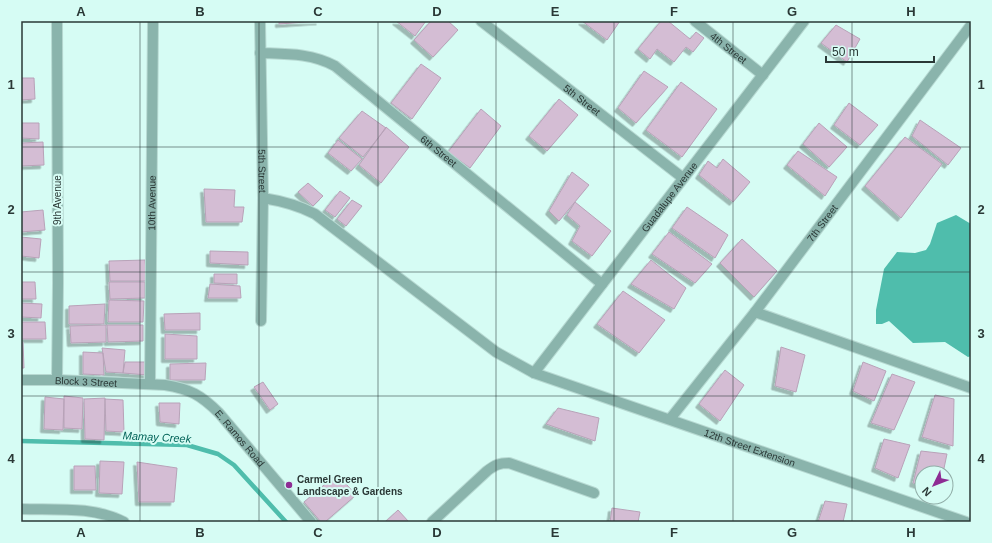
<svg xmlns="http://www.w3.org/2000/svg" width="992" height="543" font-family="Arial,sans-serif">
<defs>
<filter id="shadow"><feDropShadow dx="-3.5" dy="3.5" stdDeviation="0" flood-color="#0004"/></filter>
</defs>
<rect width="100%" height="100%" fill="#d6fcf4"/>
<path fill="#4fbdac" d="M956,215L971,224V356L968,357L945,342L913,343L889,321L882,324H876V310L884,269L897,252L915,253L926,250L930,244L937,223Z"/>
<g fill="none" stroke-linecap="round" stroke-linejoin="round">
<path stroke="#4fbdac" stroke-width="4.5" d="M21,441L187,445L218,454L234,465L286,522"/>
</g>
<path fill="#d4bdd4" stroke="#b8a2b8" filter="url(#shadow)" d="M279,21H320L279,24Z
M396,21H426L415,36Z
M431,21H448L458,30L433,57L414,40Z
M582,21H620L607,40Z
M661,21H668L690,39L696,32L704,38L693,52L686,47L674,62L657,49L650,59L638,49Z
M836,25L860,39L847,62L821,43Z
M421,64L441,78L412,119L391,103Z
M644,71L668,87L636,123L618,108Z
M21,78H34L35,99L21,100Z
M681,82L717,109L682,157L646,130Z
M559,99L578,115L547,151L529,136Z
M849,103L878,125L860,145L834,125Z
M481,109L501,126L470,168L448,152Z
M362,111L386,128L363,157L339,138Z
M920,120L961,148L948,165L912,136Z
M21,123H39V139L21,138Z
M819,123L847,147L829,167L803,144Z
M386,127L409,147L381,183L359,165Z
M905,137L942,164L901,218L865,186Z
M338,140L362,159L351,171L328,153Z
M43,142L44,165L21,166V143Z
M798,151L837,177L825,196L787,165Z
M723,159L750,182L733,202L699,175L708,161L717,168Z
M572,172L589,185L559,221L549,211Z
M308,183L323,196L313,206L298,192Z
M204,189L235,190L234,207H244L242,222H206Z
M340,191L350,198L335,217L325,210Z
M352,200L362,206L346,226L337,219Z
M575,202L611,231L592,256L572,241L580,226L567,215Z
M687,207L728,235L715,258L672,228Z
M43,210L45,230L21,232V212Z
M669,232L712,264L695,283L652,254Z
M21,237L41,239L39,258L21,256Z
M742,239L777,271L754,297L720,263Z
M210,251L248,252V265L210,263Z
M145,260L147,281H110L109,261Z
M651,260L686,288L674,309L631,284Z
M214,274H237V284L214,283Z
M21,282H35L36,299H21Z
M109,282H145V298L110,299Z
M210,284L240,286L241,298H208Z
M623,291L665,320L639,353L597,324Z
M109,300L144,301L143,322H108Z
M21,303L42,304L41,318L21,317Z
M105,304L104,324H69V306Z
M200,313V330H165L164,314Z
M21,322H45L46,339H21Z
M106,325V342L71,343L70,326Z
M107,325H143V341L108,342Z
M165,334L197,336V359H165Z
M21,342H23L24,368H21Z
M781,347L805,355L796,392L775,386Z
M102,348L125,350L123,373L106,372Z
M83,352L103,353L104,375L83,374Z
M125,362H147V375L123,373Z
M863,362L886,371L874,401L853,391Z
M206,363L205,380H170V364Z
M725,370L744,385L720,421L699,404Z
M892,374L915,382L894,430L871,423Z
M263,382L278,404L270,410L254,387Z
M935,395L954,399L953,446L922,437Z
M64,396L83,398L82,429L64,428Z
M45,397L64,399L63,430L44,429Z
M105,398L104,440L85,439L84,399Z
M105,399L123,400L124,432L106,431Z
M159,403H180L179,424L160,422Z
M558,408L599,418L595,441L546,424Z
M884,439L910,445L898,478L875,468Z
M921,451L947,454L943,473H922V486L913,483Z
M100,461L124,462L122,494L99,493Z
M137,462L177,468L174,502H139Z
M74,466H95L96,490H74Z
M337,474L356,495L325,522H321L304,502Z
M825,501L847,504L843,522H818Z
M612,508L640,512L638,522H610Z
M398,510L409,522H385Z"/>
<g fill="none" stroke-linecap="round" stroke-linejoin="round">
<g stroke="#b7d9d2" stroke-width="12">
<g id="minor">
<path id="s1" d="M260,21L263,198L261,321"/>
<path id="s2" d="M481,21L683,178"/>
<path id="s3" d="M695,21L763,75"/>
<path id="s4" d="M260,53C286,54 311,53 335,66L602,284"/>
<path id="s5" d="M263,198C282,201 298,205 315,214L496,352L534,373L966,522"/>
<path d="M755,312L971,388"/>
<path id="s6" d="M534,373L804,21"/>
<path id="s7" d="M21,380H57L165,385C190,389 201,395 219,413L311,522"/>
<path d="M57,380L58,283L57,21"/>
<path id="s8" d="M150,384L153,21"/>
<path id="s9" d="M670,419L755,312L971,25"/>
<path d="M21,509C56,510 93,506 124,522"/>
<path d="M432,522L487,471C495,465 499,463 509,463L594,493"/>
</g>
</g>
<use href="#minor" stroke="#8ab4ac" stroke-width="10"/>
</g>
<path fill="none" stroke="#2a3836" stroke-width="1" stroke-opacity="0.55" d="M140,21V522M259,21V522M378,21V522M496,21V522M614,21V522M733,21V522M852,21V522M21,147H971M21,272H971M21,396H971"/>
<circle fill="#8e2c94" stroke="#d6fcf4" stroke-width="1.5" cx="289" cy="485" r="4"/>
<g text-anchor="middle" stroke-width="4" stroke-linejoin="round" paint-order="stroke">
<g font-size="10" fill="#2a3836" stroke="#d6fcf4">
<text dy="4" stroke="none"><textPath href="#s3" startOffset="43">4th Street</textPath></text>
<text dy="4" stroke="none"><textPath href="#s2" startOffset="128">5th Street</textPath></text>
<text dy="4" stroke="none"><textPath href="#s4" startOffset="211">6th Street</textPath></text>
<text dy="4" stroke="none"><textPath href="#s1" startOffset="150">5th Street</textPath></text>
<text dy="4" stroke="none"><textPath href="#s6" startOffset="222">Guadalupe Avenue</textPath></text>
<text transform="translate(57 200) rotate(-90)" y="4">9th Avenue</text>
<text dy="4" stroke="none"><textPath href="#s8" startOffset="181">10th Avenue</textPath></text>
<text dy="4" stroke="none"><textPath href="#s9" startOffset="248">7th Street</textPath></text>
<text dy="4" stroke="none"><textPath href="#s7" startOffset="65">Block 3 Street</textPath></text>
<text dy="4" stroke="none"><textPath href="#s7" startOffset="239">E. Ramos Road</textPath></text>
<text dy="4" stroke="none"><textPath href="#s5" startOffset="554">12th Street Extension</textPath></text>
</g>
<g font-size="10" font-weight="bold" fill="#2a3836" stroke="#d6fcf4" text-anchor="start">
<text x="297" y="483">Carmel Green<tspan x="297" dy="12">Landscape &amp; Gardens</tspan></text>
</g>
<g font-size="11" font-style="italic" fill="#006257" stroke="#d6fcf4">
<text transform="translate(157 437) rotate(3)" y="4">Mamay Creek</text>
</g>
</g>
<rect width="992" height="543" fill="none" stroke="#d6fcf4" stroke-width="44"/>
<g transform="translate(934 485) rotate(227)"><circle r="19" fill="#d6fcf4" stroke="#91aea8"/>
<path d="M0-3L7 15L0 10L-7 15Z" fill="#8e2c94"/>
<text y="-6" font-size="11" font-weight="bold" text-anchor="middle" fill="#2a3836">N</text>
</g>
<path d="M826 56v6h108v-6" fill="none" stroke="#2a3836" stroke-width="2"/>
<text x="832" y="56" font-size="12" fill="#2a3836" stroke="#d6fcf4" stroke-width="3" paint-order="stroke">50 m</text>
<rect x="22" y="22" width="948" height="499" fill="none" stroke="#2a3836" stroke-width="1.5"/>
<g font-size="13" text-anchor="middle" font-weight="bold" fill="#2a3836">
<text x="81" y="16">A</text>
<text x="200" y="16">B</text>
<text x="318" y="16">C</text>
<text x="437" y="16">D</text>
<text x="555" y="16">E</text>
<text x="674" y="16">F</text>
<text x="792" y="16">G</text>
<text x="911" y="16">H</text>
<text x="11" y="89">1</text>
<text x="981" y="89">1</text>
<text x="11" y="214">2</text>
<text x="981" y="214">2</text>
<text x="11" y="338">3</text>
<text x="981" y="338">3</text>
<text x="11" y="463">4</text>
<text x="981" y="463">4</text>
<text x="81" y="537">A</text>
<text x="200" y="537">B</text>
<text x="318" y="537">C</text>
<text x="437" y="537">D</text>
<text x="555" y="537">E</text>
<text x="674" y="537">F</text>
<text x="792" y="537">G</text>
<text x="911" y="537">H</text>
</g>
</svg>
